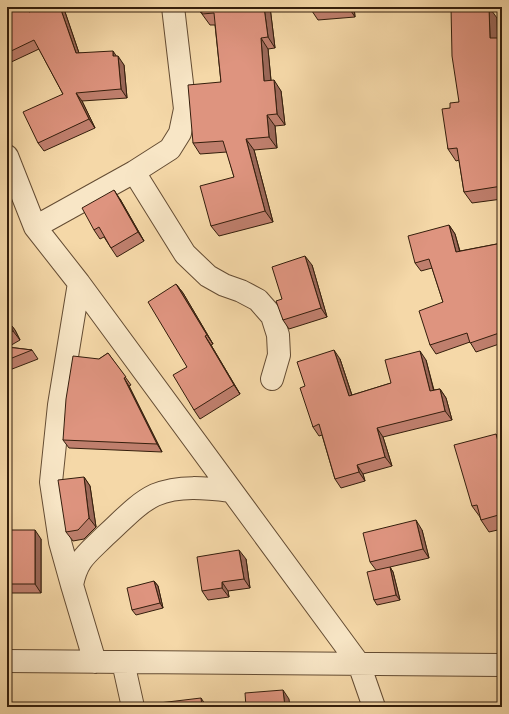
<svg xmlns="http://www.w3.org/2000/svg" width="509" height="714" font-family="Vollkorn,serif">
<rect width="100%" height="100%" fill="#f5d8a8"/>
<filter id="stains"><feTurbulence type="fractalNoise" baseFrequency=".005" numOctaves="4"/><feColorMatrix values="0 0 0 0 .2 0 0 0 0 .09 0 0 0 0 .02 0 0 0 .5 -.17"/></filter>
<radialGradient id="worn" r=".72"><stop offset=".6" stop-color="#630" stop-opacity="0"/><stop offset="1" stop-color="#630" stop-opacity=".3"/></radialGradient>
<g fill="none" stroke-linecap="round" stroke-linejoin="round">
<g stroke="#644c33" stroke-width="24">
<path id="minor" d="M7,156L35,227L79,283L359,664L374,707
M134,172L185,254L208,276L224,285L241,291L258,300L272,316L278,335L279,355L272,379
M35,227L134,172L170,149L180,133L185,109L173,7
M79,283L59,405L51,482L60,542L72,585L95,662
M72,585C77,559 87,554 105,536C121,522 136,504 155,495C179,485 206,488 231,491
M7,661L502,665
M123,662L133,707"/>
</g>
<use href="#minor" stroke="#f8e6c6" stroke-width="22"/>
</g>
<path fill="#bf7f6d" stroke="#341e0c" d="M7,7H29L30,11L64,9L79,53L116,56L124,65L127,98L82,101L95,128L44,151L38,143L63,94L39,49L7,64Z
M197,7H270L275,48L268,49L271,80L281,91L285,125L275,126L277,148L254,150L273,222L219,236L211,226L234,177L227,152L200,154L193,143L221,82L215,25H210L202,14V13H201Z
M354,7L355,17L318,20L312,11Z
M497,18L498,38L502,39V199L472,203L464,192L459,160L456,161L448,149L450,108L459,102Z
M120,199L144,241L117,257L111,248L104,237L100,239L94,230Z
M449,225L455,234L460,251L502,243V343L476,352L470,342L436,354L430,345L443,302L432,268L421,271L415,263Z
M312,265L327,317L289,329L283,320L282,299Z
M176,284L183,293L213,344L211,345L240,394L200,419L194,410L187,367Z
M8,321L15,330L20,340L8,347L32,350L38,359L7,371V322Z
M108,353L131,385L129,386L162,452L69,448L63,440L99,359Z
M340,359L352,395L391,383L426,360L434,390L440,389L446,398L452,420L383,437L392,466L363,474L365,481L341,488L335,479L322,435L319,436L313,427L305,386Z
M502,442V529L489,532L481,520L480,517L472,506Z
M84,477L90,486L96,527L84,539L73,541L66,532Z
M7,530L41,539V593H7Z
M422,530L429,558L390,567L393,572L400,600L377,605L374,600L376,570L370,562Z
M246,559L250,588L228,591L229,597L208,600L202,591Z
M154,581L158,586L163,608L136,615L132,610Z"/>
<path fill="#9b6859" stroke="#341e0c" d="M27,7H29L35,20L29,12Z
M60,7H62L64,9L82,62L76,53Z
M264,7H270L275,48L268,37Z
M349,7H354L355,17L349,8Z
M489,7L497,18L498,50L490,38Z
M261,38L268,49L272,92L264,81Z
M113,51L119,60L113,56Z
M118,56L124,65L127,98L121,89Z
M274,80L281,91L285,125L277,114Z
M76,93L82,101L95,128L89,119Z
M267,115L275,126L277,148L269,137Z
M246,139L254,150L273,222L265,211Z
M114,190L120,199L144,241L138,232Z
M449,225L455,234L462,260L456,252Z
M305,256L312,265L327,317L321,308Z
M176,284L183,293L213,344L207,335Z
M8,321L15,330L20,340L13,331Z
M205,336L211,345L240,394L234,385Z
M334,350L340,359L355,405L349,396Z
M420,351L426,360L436,400L430,391Z
M124,378L129,386L162,452L157,444Z
M440,389L446,398L452,420L445,411Z
M377,428L383,437L392,466L385,457Z
M496,434L502,442V456Z
M357,465L363,474L365,481L359,472Z
M84,477L90,486L96,527L89,518Z
M416,520L422,530L429,558L423,549Z
M35,530L41,539V593L35,584Z
M239,550L246,559L250,588L244,579Z
M390,567L393,572L400,600L396,595Z
M154,581L158,586L163,608L160,603Z
M222,582L228,591L229,597L222,588Z
M283,690L289,699L290,707H285Z
M201,698L207,707H202Z"/>
<path fill="#de947f" stroke="#341e0c" d="M7,7H27L29,12L41,7H60L76,53L113,51V56H118L121,89L76,93L89,119L38,143L23,112L63,94L34,40L7,53Z
M201,7H264L268,37L261,38L264,81L274,80L277,114L267,115L269,137L246,139L265,211L211,226L200,186L234,177L223,141L193,143L188,85L221,82L214,13L202,14Z
M312,7H349V8L312,11Z
M451,7H489L490,38H502V186L464,192L457,148L448,149L442,109L450,108V103L459,102L452,56Z
M114,190L138,232L111,248L99,227L94,230L82,208Z
M449,225L456,252L502,243V332L470,343L467,333L430,345L419,311L443,302L429,259L415,263L408,236Z
M305,256L321,308L283,320L276,301L282,299L272,267Z
M176,284L207,335L205,336L234,385L194,410L173,375L187,367L148,302Z
M8,321L13,331L7,335V322Z
M7,347L32,350L7,360Z
M334,350L349,396L391,383L385,360L420,351L430,391L440,389L445,411L377,428L385,457L357,465L359,472L335,479L319,424L313,427L300,388L305,386L297,362Z
M108,353L126,377L124,378L157,444L63,440L66,399L73,356L99,359Z
M496,434L502,456V514L481,520L477,505L472,506L454,445Z
M84,477L89,518L78,530L66,532L58,480Z
M416,520L423,549L370,562L363,533Z
M7,530H35V584H7Z
M239,550L244,579L222,582V588L202,591L197,557Z
M390,567L396,595L374,600L367,572Z
M154,581L160,603L132,610L127,588Z
M283,690L285,707H246L245,693Z
M201,698L202,707H159V703Z"/>
<rect width="509" height="714" fill="none" stroke="#f5d8a8" stroke-width="24"/>
<rect x="8" y="8" width="493" height="698" fill="none" stroke="#341e0c" stroke-width="2"/>
<rect x="12" y="12" width="485" height="690" fill="none" stroke="#341e0c"/>
<rect width="100%" height="100%" filter="url(#stains)"/>
<rect width="100%" height="100%" fill="url(#worn)"/>
</svg>
